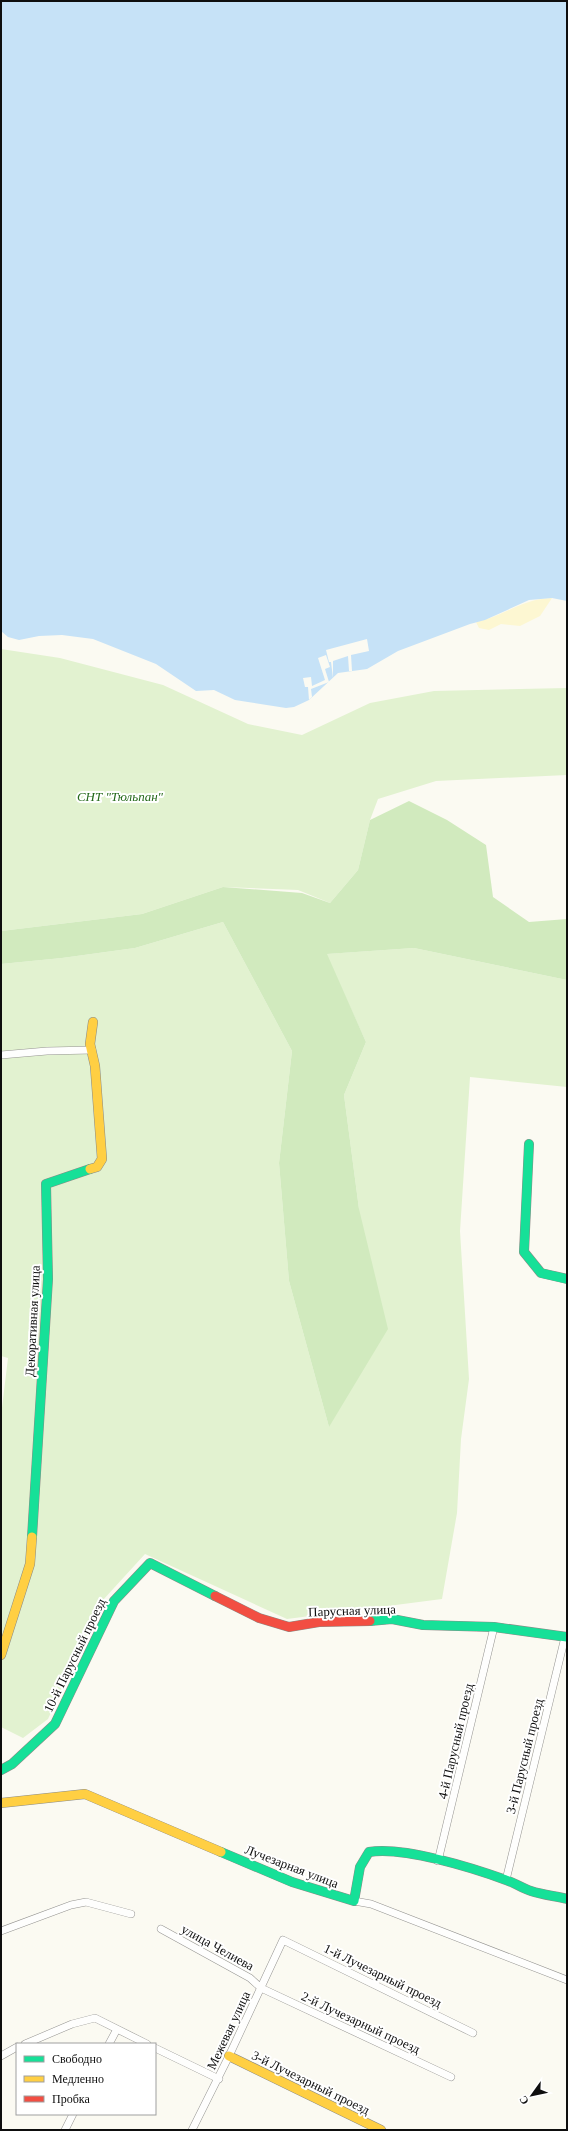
<svg xmlns="http://www.w3.org/2000/svg" width="568" height="2131" font-family="Georgia,serif">
<rect width="100%" height="100%" fill="#fbfaf2"/>
<path fill="#e2f2d0" d="M1,649L60,658L163,685L248,724L302,735L370,703L434,691L567,688V775L436,781L378,799L370,820L358,870L330,903L298,890L223,887L142,914L1,931Z
M223,922L292,1051L279,1163L289,1281L329,1427L359,1209L344,1095L366,1042L326,954L414,948L567,980V1087L470,1077L460,1231L469,1379L461,1439L457,1513L442,1599L287,1619L145,1554L103,1600L48,1719L23,1738L1,1727V1416L8,1358L1,1356V964L62,958L135,948Z"/>
<path fill="#d1eabe" d="M409,801L447,820L486,845L493,897L529,922L567,919V980L414,948L327,954L366,1042L344,1095L359,1209L388,1329L329,1427L289,1281L279,1163L292,1051L223,922L135,948L62,958L1,964V931L142,914L223,887L302,893L330,903L358,870L370,820Z"/>
<path fill="#fdf7d2" d="M552,598L540,616L520,626L501,624L489,630L479,628L476,622C505,616 521,599 552,598Z"/>
<path fill="#c6e2f7" d="M1,1H567V601L552,598L529,600L485,620L470,624L398,651L367,669L338,673L309,700L294,707L286,708L235,700L214,690L196,691L156,664L93,639L62,635L39,636L19,640L8,637L1,631Z"/>
<path fill="#fbfaf2" d="M367,639L369,651L351,655L352,671H349L348,656L333,661V678L331,662H329L326,650Z
M326,655L330,667L325,669L329,682L311,689L312,697L309,700L308,687H305L303,678L311,677L312,686L325,680L318,658Z"/>
<g fill="none" stroke-linecap="round" stroke-linejoin="round">
<g stroke="#959491" stroke-width="8">
<path id="street" d="M1,1055L47,1051L92,1050
M438,1861L494,1627
M506,1880L565,1637
M354,1901L371,1904L567,1980
M161,1929L250,1978L261,1988L451,2077
M1,1931L71,1905L86,1902L131,1914
M25,2044L72,2024L95,2018L147,2044
M109,2044L117,2029
M155,2048L219,2079
M1,2056L17,2047
M65,2130L73,2114
M192,2130L229,2056L283,1940L473,2033"/>
</g>
<g stroke="#8b8b87" stroke-width="10">
<path id="fast" d="M529,1144L524,1252L541,1273L567,1279
M32,1537L48,1279L46,1184L90,1169
M370,1621L392,1619L423,1625L494,1627L567,1637
M1,1770L12,1764L55,1724L114,1601L150,1563L215,1596
M221,1852L292,1882L354,1901L360,1867L369,1852C403,1846 473,1868 506,1880C515,1883 522,1888 531,1891C543,1895 555,1896 567,1899"/>
</g>
<g stroke="#8b8b87" stroke-width="10">
<path id="slow" d="M90,1169L97,1167L102,1159L95,1066L90,1044L93,1022
M1,1655L30,1564L32,1537
M1,1803L85,1794L221,1852
M229,2056L381,2130"/>
</g>
<g stroke="#8b8b87" stroke-width="10">
<path id="jam" d="M215,1596L259,1618L289,1627L319,1622L370,1621"/>
</g>
<use href="#street" stroke="#fefefd" stroke-width="7"/>
<use href="#fast" stroke="#16e098" stroke-width="9"/>
<use href="#slow" stroke="#ffcf43" stroke-width="9"/>
<use href="#jam" stroke="#f24e42" stroke-width="9"/>
</g>
<g text-anchor="middle" stroke-width="4" stroke-linejoin="round" paint-order="stroke">
<g font-size="13" font-style="italic" fill="#24691a" stroke="#fff">
<text x="120" y="801">СНТ "Тюльпан"</text>
</g>
<g font-size="13" fill="#0e0e0e" stroke="#fff">
<text transform="translate(32 1321) rotate(-87)" y="5">Декоративная улица</text>
<text transform="translate(352 1610) rotate(-2)" y="5">Парусная улица</text>
<text transform="translate(74 1655) rotate(-64)" y="5">10-й Парусный проезд</text>
<text transform="translate(455 1741) rotate(-77)" y="5">4-й Парусный проезд</text>
<text transform="translate(524 1756) rotate(-76)" y="5">3-й Парусный проезд</text>
<text transform="translate(292 1866) rotate(21)" y="5">Лучезарная улица</text>
<text transform="translate(218 1947) rotate(29)" y="5">улица Челиева</text>
<text transform="translate(383 1975) rotate(26)" y="5">1-й Лучезарный проезд</text>
<text transform="translate(361 2022) rotate(25)" y="5">2-й Лучезарный проезд</text>
<text transform="translate(228 2030) rotate(-65)" y="5">Межевая улица</text>
<text transform="translate(311 2082) rotate(26)" y="5">3-й Лучезарный проезд</text>
</g>
</g>
<rect width="568" height="2131" fill="none" stroke="#0e0e0e" stroke-width="4"/>
<rect x="16" y="2043" width="140" height="72" fill="#ffffff" stroke="#9f9f9f"/>
<rect x="24" y="2056" width="20" height="6" fill="#16e098" stroke="#9f9f9f"/>
<text x="52" y="2063" font-size="12" fill="#0e0e0e">Свободно</text>
<rect x="24" y="2076" width="20" height="6" fill="#ffcf43" stroke="#9f9f9f"/>
<text x="52" y="2083" font-size="12" fill="#0e0e0e">Медленно</text>
<rect x="24" y="2096" width="20" height="6" fill="#f24e42" stroke="#9f9f9f"/>
<text x="52" y="2103" font-size="12" fill="#0e0e0e">Пробка</text>
<g transform="translate(532 2095) rotate(237)" stroke="#ffffff" stroke-width="3" paint-order="stroke">
<path d="M0-3L7 15L0 10L-7 15Z" fill="#0e0e0e"/>
<text y="-6" font-size="11" font-weight="bold" text-anchor="middle" fill="#0e0e0e">С</text>
</g>
</svg>
